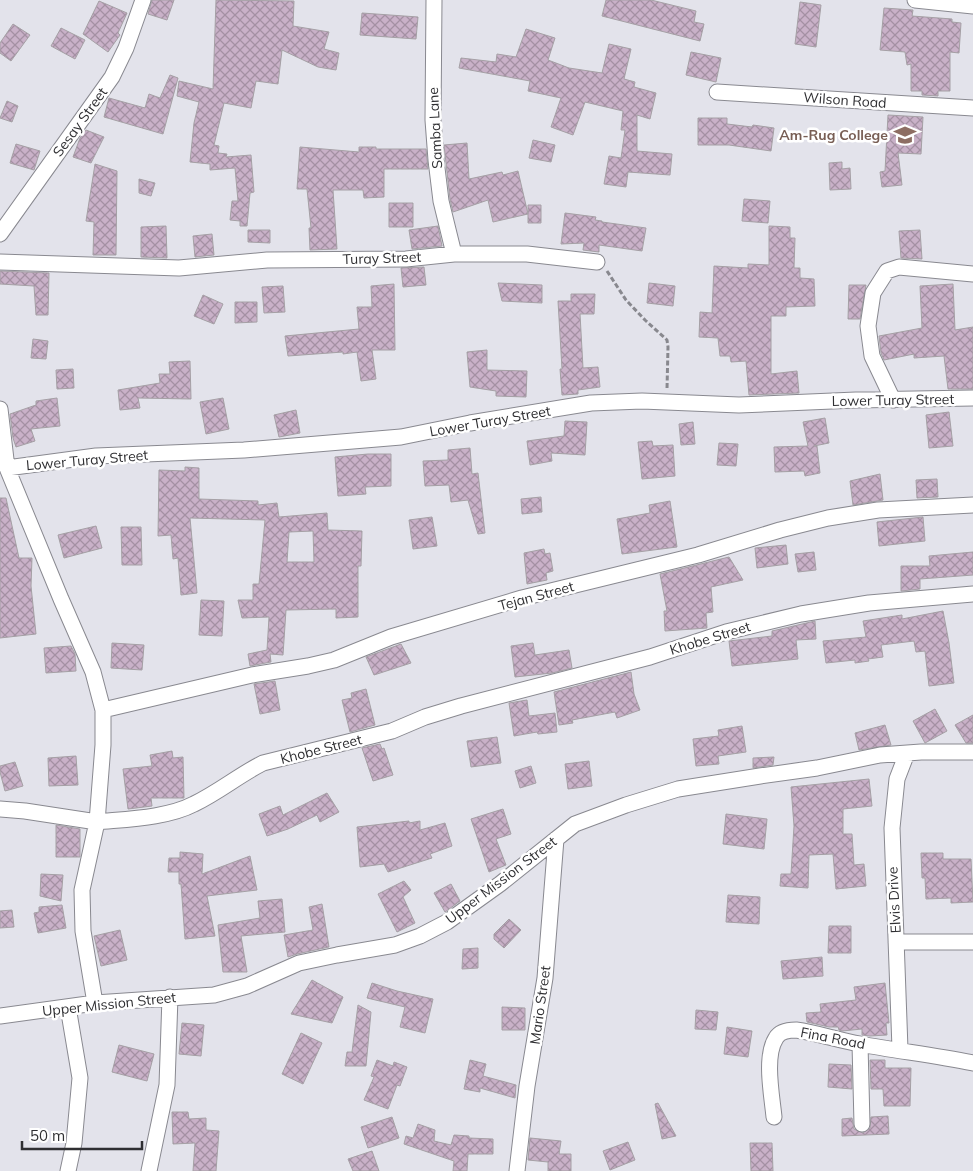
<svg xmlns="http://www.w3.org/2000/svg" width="973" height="1171" font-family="Mulish,sans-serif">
<defs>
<pattern id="building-cross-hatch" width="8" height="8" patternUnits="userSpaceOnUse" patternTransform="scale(1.25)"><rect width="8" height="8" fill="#c9b1c8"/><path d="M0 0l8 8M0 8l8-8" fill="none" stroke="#a490a3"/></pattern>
</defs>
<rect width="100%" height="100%" fill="#e3e3eb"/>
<path fill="url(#building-cross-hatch)" stroke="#a5a0a5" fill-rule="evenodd" d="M152,0H174L167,20L148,14Z
M216,0L294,1L293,26L329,32L324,49L339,53L336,70L318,67L282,50L278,84L256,81L251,108L224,103L214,145L219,146L218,153L227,154L226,157L251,155L254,192L250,193L247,226H240V221L230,220L232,201H238L235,168L210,170V164L190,162L194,123L199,102L177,96L179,81L213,89Z
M606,0H651L696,11L694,22L704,24L700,41L602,16Z
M99,1L127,13L118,33L120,35L108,52L83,34Z
M800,2L821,5L816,47L795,44Z
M884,8L913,10L912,16L952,19V22L961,23L959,53L950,52V91H938V96L922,95V91H911V64L907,65L905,52L880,50Z
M362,13L418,17L416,39L360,35Z
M13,24L30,35L11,61L0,53V43Z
M61,28L85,40L75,59L51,46Z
M526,29L555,38L548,60L569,68L602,73L609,44L631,49L624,79L635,82L634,87L656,93L650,119L637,115V151L672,154L670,175L628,172L626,187L604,184L609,156L621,158L625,130H621L623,111L585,102L573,135L551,127L561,98L528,91L530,81L459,68L461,58L496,62L497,54L516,57Z
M691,52L721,58L716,82L686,75Z
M170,75L178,78L163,134L104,117L109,98L145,108L149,94L160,98Z
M7,101L18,106L12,122L0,118Z
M888,115L923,117L921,154L898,153L902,185L882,187L880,172L885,171Z
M698,118H727V124L752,127L753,125L774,128L771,151L729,145H698Z
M86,130L104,137L91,163L73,157L80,138Z
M533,140L555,145L551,162L529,158Z
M467,143L469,179L502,172L503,175L518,171L528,214V205H541V223H528V214L493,222L488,200L453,212L450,199L444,145Z
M16,144L40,151L34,170L10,163Z
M300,147L359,152V147H376V149H426L428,169H384V197L364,198L363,190H333L337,249L310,250L309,228H311L307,189H297Z
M842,162V169L850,168L851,189L830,190L829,163Z
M95,164L117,171L116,255H93L94,222L86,221Z
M139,179L155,183L151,196L139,193Z
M744,199L770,201L768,223L742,221Z
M389,203H413V227H389Z
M565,213L596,217L595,220L602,221V222L646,228L642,251L599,245V252L583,250L584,243L561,244Z
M166,226L167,258L141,257V227Z
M438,226L442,246L412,249L409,230Z
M769,226L790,227V238H795L794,268H800V278L814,279L815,306L786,307V316H771V374L797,371L799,393L749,395L746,361L731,362L730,356H720L718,338L699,337L700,312L712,313L714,266L748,268V264L769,265Z
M248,230H270V243L248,242Z
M920,230L922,259L901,258L899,231Z
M212,234L214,255L195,257L193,236Z
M424,267L426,285L403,287L401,268Z
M0,271L49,273L48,315H36L34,286L0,284Z
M498,283L542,285V303L502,301Z
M649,283L675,286L673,306L647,303Z
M394,284L395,350H372L376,379L361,381L357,352L343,354V352L288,356L285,336L359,329L357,307H372L371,286Z
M953,284L955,330L973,327V389H948L944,356L914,358V354L884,360L881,353L879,336L922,328L920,286Z
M849,285H866L860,319H848Z
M283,286L285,312L264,313L262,287Z
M571,294H595L594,314H580L583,368L598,367L600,387L578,390V394L562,395L560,369H562L558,301H571Z
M203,295L223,304L214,324L194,316Z
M235,302H257V322L235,323Z
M33,339L48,341L46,359L31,358Z
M487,350V370L527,371L526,397L496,396V391L470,387L467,352Z
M190,361L191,399L138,398L140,408L120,410L118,390L160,383L159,374H170L169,362Z
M73,369L74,388L57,389L56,370Z
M57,398L60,426L31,429L35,441L16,447L13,438L10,414L36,405V401Z
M223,398L229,429L206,434L200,402Z
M296,410L300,433L279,437L274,415Z
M949,412L953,446L929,448L926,415Z
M825,418L829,443L814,446H817L820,473L805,476L804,471L775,472L774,447L808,446L803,422Z
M565,421L587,422L585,455L551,453L552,461L530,465L527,441L564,436Z
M693,422L695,444L681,445L679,424Z
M652,441L653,446L673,445L675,476L642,479L638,442Z
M719,443L738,444L736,466L717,465Z
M470,448L472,474L478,473L485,533L478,534L468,500L451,502L449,485L425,486L423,461L448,460V450Z
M368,454H391V486L365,487L366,494L338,496L335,457Z
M185,467L199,468V499L258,501V505L277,503L279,517L327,513L328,530L362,531L361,566H358V617L336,618V609L286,610L283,655L270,654L271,662L250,666L248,654L267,650L269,617L242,618L238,600H253V584H259L265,520L190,518L197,593L181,595L178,558L173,559L171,535L158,536L159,470L185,471ZM313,531L314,562H287L289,532Z
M880,474L883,500L853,505L850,481Z
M937,479L938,497L917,498L916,480Z
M541,497L542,512L522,514L521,499Z
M0,498H6L19,558H32L31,586L36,634L0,638Z
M670,501L677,547L622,554L617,519L650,513L649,505Z
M432,517L437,546L413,549L409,520Z
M923,517L925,541L879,546L877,522Z
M96,526L102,548L64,558L58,535Z
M121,527H141L142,565H122Z
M786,545L788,564L757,568L755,548Z
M544,549L545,554L550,553L553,571L546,573L547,580L527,584L524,553Z
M814,552L816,570L798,572L795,554Z
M973,552V575L920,579V589L901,591V566H930L929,556Z
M729,557L743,580L711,587L713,612L706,613L707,628L665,631L664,611H667L660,574Z
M201,600L224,601L222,636L199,635Z
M943,611L949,643L954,683L929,686L925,651L916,652L914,641L881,645L883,657L868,659L869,661L855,663V660L826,663L823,641L866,637L863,621L902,615V619Z
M815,621L816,639L796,640L798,659L732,666L729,641L772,636V631Z
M112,643L144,645L142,670L111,668Z
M533,643L535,655L569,650L572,668L552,673L515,677L511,646Z
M401,644L411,663L374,675L366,657Z
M71,646L75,654L76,671L46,673L44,648Z
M631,672L634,694L640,710L617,718L615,712L572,720L573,723L559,725L554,692Z
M275,681L280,710L260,714L254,684Z
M366,689L375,725L350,732L342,700L352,698L351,693Z
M527,700L529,716L555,713L557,732L538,734L537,732L514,736L509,703Z
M935,709L947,731L925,743L913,721Z
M973,715V743H966L955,725Z
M885,725L891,745L859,750L855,733Z
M742,726L746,752L718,756L719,764L696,766L693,739L719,736L718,730Z
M497,737L501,763L471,767L467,741Z
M380,744L382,749L384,748L393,775L373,781L362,748Z
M172,751L173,758L183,757L184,798H151L152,806L128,809L123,769L152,766L150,755Z
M76,756L78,785L49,786L48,758Z
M774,757L773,765L753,768V758Z
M589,761L592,786L568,789L565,764Z
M15,762L23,786L5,791L0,772V766Z
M531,766L536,783L520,788L515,771Z
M869,779L872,806L843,809V834H852L854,865L864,864L866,886L836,889L833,854L809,855L808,888L780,886L781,874H791L794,826L791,787Z
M327,793L339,812L320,822L317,815L288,829L267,836L259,814L280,806L283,815Z
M503,809L511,834L496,839L506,865L489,872L471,819Z
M726,814L767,819L764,849L723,844Z
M409,821V823L420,821V830L445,823L452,846L430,854L432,858L388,872L384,864L360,867L357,827Z
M56,825L80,829V857H56Z
M180,852L203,854L202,874L250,856L257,890L207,896L215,936L185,939L181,884H179V872H168L169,858H180Z
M921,853H943V859H971L973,902L951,903V898L926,899L925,878H922Z
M41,874L63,875L61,901L40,896Z
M404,881L411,890L403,897L415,923L397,932L378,894Z
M451,884L460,901L445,912L434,893Z
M728,895L760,897L759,924L726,922Z
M282,899L285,932L241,936L247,972H223L218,925L260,918L258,901Z
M322,904L329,947L297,954L288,957L284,935L313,930L309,907Z
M62,905L66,928L38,933L34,913L39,912V907Z
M12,910L14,927L0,928V911Z
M509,919L521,930L504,948L494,939V934Z
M829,926H851V953H828Z
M120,930L127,960L101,966L94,936Z
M478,948V968L462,969L463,949Z
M822,957L823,976L783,979L781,961Z
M312,980L343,997L332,1023L291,1014Z
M372,983L397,991L433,999L425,1033L400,1027L405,1007L367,998Z
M885,983L889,1023H886L887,1035L870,1036L862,1035V1029L842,1031L839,1030L838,1027H829L807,1022L806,1013L821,1012L820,1004L856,1000L854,987Z
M358,1005L371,1012L366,1066H345L347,1052H352Z
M502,1007L525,1008V1030H502Z
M696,1010L718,1012L716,1030L695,1029Z
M182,1023L204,1025L201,1056L179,1054Z
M727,1027L752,1031L748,1057L724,1054Z
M301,1033L322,1043L303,1084L282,1074Z
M119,1045L154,1054L147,1081L112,1072Z
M377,1060L393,1066L394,1062L407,1067L400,1086L397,1085L388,1109L364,1100L374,1077L371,1076Z
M470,1060L486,1064L483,1076L516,1085L515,1098L480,1088V1092L464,1089Z
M870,1060H885V1068H911L910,1106H884L883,1089H871Z
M829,1064L851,1065L852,1089L828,1087Z
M658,1103L676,1136L662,1139L655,1104Z
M172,1112H188L189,1119L206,1118V1130L219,1131L216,1171H193L195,1143L173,1144Z
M888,1116L889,1134L842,1136V1119L852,1118L854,1129L863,1133L870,1128L871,1117Z
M392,1117L399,1138L368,1148L361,1127Z
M418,1124L435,1130L434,1141L451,1145L454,1135L469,1136V1138L493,1139V1154H468L467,1171H453L454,1161L404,1144L406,1136L413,1138Z
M530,1138L561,1141L559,1154H571V1171H548V1162L528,1160Z
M628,1142L635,1160L610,1170L603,1151Z
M750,1143H772L773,1171H751Z
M372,1151L379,1171H353L348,1159Z"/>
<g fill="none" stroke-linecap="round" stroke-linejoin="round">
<g stroke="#898990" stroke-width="17">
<path id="street" d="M434,0L433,120L436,160L441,201L454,254
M915,0L973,6
M717,92L973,108
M0,234L112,77L126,48L143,0
M0,262L179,268L267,260L406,259L454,254H527L597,262
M893,400L872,356L868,326L873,293L887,271L899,267L973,274
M0,409L7,468L61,599L93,672L103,710V745L97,822C127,819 167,818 194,804C219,792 239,775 263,763L392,731L425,717L461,706L650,657L726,632L801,614L869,603L973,594
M7,468L96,456L244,450L401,437L470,423L591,403L642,401L739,405L856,400L973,398
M103,710L252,675L308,666L334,660L391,637L522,598L698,555L780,530L828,518L878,510L973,505
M0,809L25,811L97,822L82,890L83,931L95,1003
M896,942H973
M68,1007L80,1078L74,1143L68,1171
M0,1016L95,1003L214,995L247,986L299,963L337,955L395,945L420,936L447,922L500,884L575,824L626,805L678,789L760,776L817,768L880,755L921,752H973
M860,1044L862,1124
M900,1049L892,828L897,779L907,753
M774,1117C772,1096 764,1056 776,1038C780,1031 788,1030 796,1030C817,1033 838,1040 860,1044C897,1051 935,1055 973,1063
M149,1171L167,1085L170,997
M517,1171L527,1086L545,978L556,839"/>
</g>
<path stroke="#88888e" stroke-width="3" stroke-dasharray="5 2.5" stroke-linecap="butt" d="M607,271L626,300L645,320L667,340L668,347L667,389"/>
<use href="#street" stroke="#fff" stroke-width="15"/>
</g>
<defs>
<g id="school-bare" transform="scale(1.725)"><path d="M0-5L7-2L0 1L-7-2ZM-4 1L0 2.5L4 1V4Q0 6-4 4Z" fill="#8d6e63" stroke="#fff" stroke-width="2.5" paint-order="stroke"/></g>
</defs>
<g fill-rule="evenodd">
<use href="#school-bare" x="905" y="135"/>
</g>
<g text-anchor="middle" stroke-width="5" stroke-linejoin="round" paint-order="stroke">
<g font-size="14" fill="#2f2f32" stroke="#fff">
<text transform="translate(845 100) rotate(4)" y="5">Wilson Road</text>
<text transform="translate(80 122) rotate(-54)" y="5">Sesay Street</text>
<text transform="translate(435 128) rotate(-93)" y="5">Samba Lane</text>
<text transform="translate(382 258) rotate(-2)" y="5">Turay Street</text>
<text transform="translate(893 400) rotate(-1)" y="5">Lower Turay Street</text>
<text transform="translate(490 421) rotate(-10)" y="5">Lower Turay Street</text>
<text transform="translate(87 460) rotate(-5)" y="5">Lower Turay Street</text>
<text transform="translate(536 596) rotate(-15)" y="5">Tejan Street</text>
<text transform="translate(710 638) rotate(-17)" y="5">Khobe Street</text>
<text transform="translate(321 749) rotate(-14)" y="5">Khobe Street</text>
<text transform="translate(501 880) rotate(-37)" y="5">Upper Mission Street</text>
<text transform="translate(894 900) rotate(-93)" y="5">Elvis Drive</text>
<text transform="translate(109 1004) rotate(-6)" y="5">Upper Mission Street</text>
<text transform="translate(540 1005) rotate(-82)" y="5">Mario Street</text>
<text transform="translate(833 1038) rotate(11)" y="5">Fina Road</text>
</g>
<g font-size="14" font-weight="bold" fill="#785e54" stroke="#fff" text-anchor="end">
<text x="888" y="140">Am-Rug College</text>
</g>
</g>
<path d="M22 1141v8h120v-8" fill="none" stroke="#2f2f32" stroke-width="2.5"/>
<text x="30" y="1141" font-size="15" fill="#2f2f32" stroke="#ffffff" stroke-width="4" paint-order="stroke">50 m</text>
</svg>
